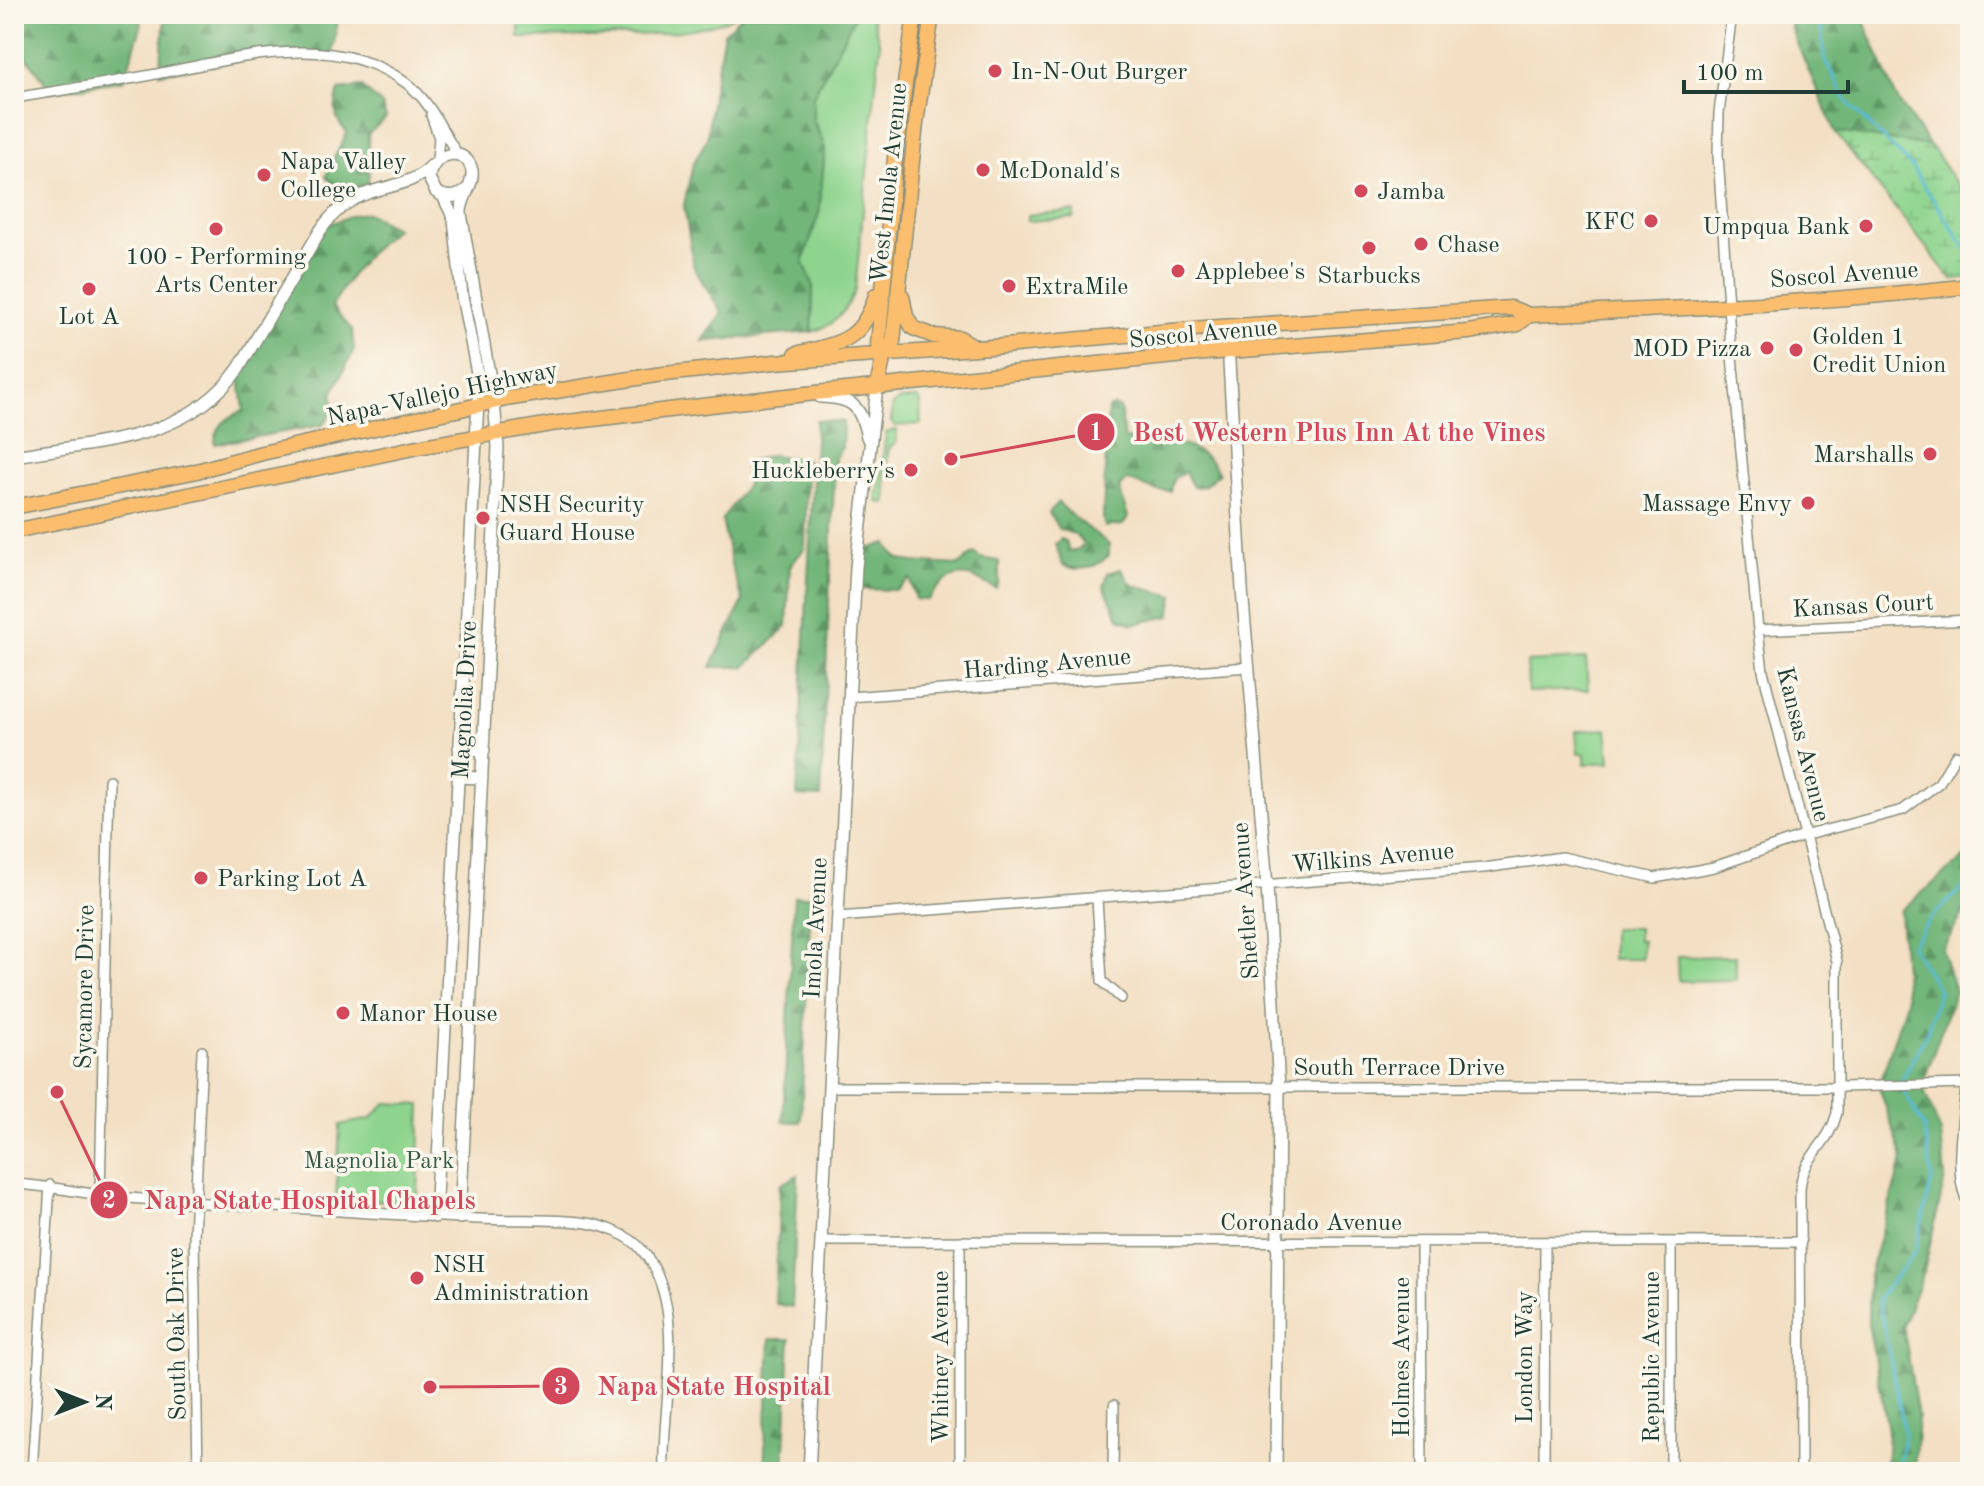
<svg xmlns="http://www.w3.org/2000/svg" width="1984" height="1486" font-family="'Old Standard TT',serif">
<defs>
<pattern id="forest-firs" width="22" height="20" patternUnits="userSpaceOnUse" patternTransform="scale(2)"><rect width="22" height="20" fill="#72b679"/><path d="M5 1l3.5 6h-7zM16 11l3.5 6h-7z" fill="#5d9564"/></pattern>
<pattern id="wetland-marsh" width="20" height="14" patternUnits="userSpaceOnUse" patternTransform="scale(2)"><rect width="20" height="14" fill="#8ed48e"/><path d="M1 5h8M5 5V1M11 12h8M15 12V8" fill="none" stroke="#73ad75"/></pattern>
</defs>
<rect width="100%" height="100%" fill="#fbf7ec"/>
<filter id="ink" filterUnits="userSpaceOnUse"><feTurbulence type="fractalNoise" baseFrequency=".0125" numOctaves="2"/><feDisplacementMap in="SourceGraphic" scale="16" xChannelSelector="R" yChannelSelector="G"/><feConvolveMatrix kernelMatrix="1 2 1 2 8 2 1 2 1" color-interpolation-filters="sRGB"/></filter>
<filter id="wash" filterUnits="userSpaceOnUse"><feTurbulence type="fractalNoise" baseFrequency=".006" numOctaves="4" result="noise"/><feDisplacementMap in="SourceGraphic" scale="32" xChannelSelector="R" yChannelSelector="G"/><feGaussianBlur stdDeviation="1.8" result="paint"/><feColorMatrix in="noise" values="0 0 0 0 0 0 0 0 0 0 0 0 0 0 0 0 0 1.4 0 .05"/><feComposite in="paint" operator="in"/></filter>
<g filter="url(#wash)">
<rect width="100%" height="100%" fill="#f3dfc3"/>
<path fill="#8ed48e" stroke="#568861" stroke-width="2" d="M519,14H737C698,41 570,36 519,38Z
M856,14H869L873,20L880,45L855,290C845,312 836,325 812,332L813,284L803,262L819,213L825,148L813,119V96Z
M1074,211V218L1027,221V215Z
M918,398L920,404L921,424L895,426L891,422L893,405L899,400Z
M894,430H897L896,443L889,448L885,474L887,503L877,502L886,433Z
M1586,659L1588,690L1528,692L1527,662Z
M1607,729L1610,762L1585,764V754H1578L1576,731Z
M1612,928H1638V940H1642V959H1612Z
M1736,956V980L1678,981L1677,957Z
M386,1103L421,1105L418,1194L404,1202L336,1198L340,1125L370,1119Z"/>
<path fill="url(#forest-firs)" stroke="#487a56" stroke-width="2" d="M14,14H139L142,24L124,80L50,92C34,57 14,59 14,14Z
M165,14H339L332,55L289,52L160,73Z
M743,14H856L813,96V119L825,148L819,213L803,262L813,284L812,332L703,341L722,313L694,268L684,205L693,164L707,139L712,95L724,33Z
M1790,14H1861L1897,99L1930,146L1835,132L1790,27Z
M362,87L382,105L386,118L368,134L370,161L368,183C347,191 343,193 326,177C331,159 341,149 347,132C333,118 334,108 339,90Z
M367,213L396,228C368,251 349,275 332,307L352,330L354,350L332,394L334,409L323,425L215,444C215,426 229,416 244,411L239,368L325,224C344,222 345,214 367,213Z
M1114,406L1120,409L1124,439C1159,440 1200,439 1219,473L1204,486L1193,487L1185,472L1173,479L1170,491H1158L1127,480L1119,487L1128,517L1123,525L1105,527L1103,517L1108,408Z
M816,420L843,422L842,448L835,457L821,797L797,796Z
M771,455L807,460L805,548L790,566L787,626L745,667H711L743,601L732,568L722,520L747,484L745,463Z
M1058,502C1073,520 1092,529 1109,545V555C1096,568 1081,573 1063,565L1055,544L1061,539L1066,542L1069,552L1079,549L1084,543L1074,534L1059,529L1049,513Z
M887,543C890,549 893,556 899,559C905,563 948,564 959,565L974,553L980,558L999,561V582L996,588C986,585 979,579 972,577C952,571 937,586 928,600L915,599L910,579L896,590L863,589L861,569L865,550Z
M1121,569L1132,585L1174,596L1170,616L1133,624L1119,618L1104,586L1108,573Z
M1970,853V901L1942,950L1955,991L1922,1086L1941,1133L1945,1178L1925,1267L1903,1325L1918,1417L1914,1472H1886L1888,1430L1868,1323L1869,1275L1903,1158L1879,1087L1906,1001L1900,911Z
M794,896H811L801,1122H783Z
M798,1175L792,1307L775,1304L780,1185Z
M770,1339H790L784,1472H764Z"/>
<path fill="url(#wetland-marsh)" stroke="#568861" stroke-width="2" d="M1835,132L1930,146L1970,203V278L1952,280Z"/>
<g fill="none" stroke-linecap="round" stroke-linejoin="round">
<path stroke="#59bbd8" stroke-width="3" d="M1819,14L1825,59L1846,101L1911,166L1970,255
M1901,1082L1927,1032L1939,990L1911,946L1930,919L1970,880
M1897,1472L1905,1433L1878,1299L1915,1252L1932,1179L1924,1127L1902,1088"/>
</g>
</g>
<g filter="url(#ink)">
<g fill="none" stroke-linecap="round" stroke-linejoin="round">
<g stroke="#898e7c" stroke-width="12">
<path id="minor" d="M1732,14L1719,113L1718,155L1730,335L1758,630L1763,671L1837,961V1113C1828,1148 1803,1154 1800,1189L1801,1472
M14,98C58,91 102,84 146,76C228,61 331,27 406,83C433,103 440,130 459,156
M431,115L439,138L437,159
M1758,630L1970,620
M849,697L1248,667
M1097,899L1102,981L1121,998
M838,917L1484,868L1562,857L1655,878L1714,867L1807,835L1903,810L1939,783L1956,755
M1966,1085C1964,1118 1951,1178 1970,1206
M829,1087H1838L1970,1084
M14,1184C53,1186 90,1195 128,1198C208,1204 289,1207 369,1213C406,1215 442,1217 478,1219C514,1221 551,1218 587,1223C605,1226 629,1235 641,1249C690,1305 661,1404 664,1472
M100,1195L109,780
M821,1241L1801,1242
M1421,1242L1422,1472
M1671,1242V1472
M32,1472L50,1185
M198,1472L194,1237L202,1051
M960,1472V1241
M1113,1472L1114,1405
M1544,1472L1545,1242"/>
</g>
<g stroke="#898e7c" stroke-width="14">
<path id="tertiary" d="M1227,327L1242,589L1267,885L1279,1088L1276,1472
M820,397C853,398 860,405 867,437
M14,456C96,442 187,442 239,368L320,231C332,213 348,200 368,193C391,185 414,184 431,166
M459,748L484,750
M458,777L482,778
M435,1217L479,383L462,296L454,219L443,196
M460,1218L498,447L494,402L461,214C460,199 474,186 472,171C467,145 432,151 429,178L436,192C447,199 458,198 467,189
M809,1472L856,567L877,387"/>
</g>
<g stroke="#898e7c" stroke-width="17">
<path id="primary" d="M902,296L906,316L913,328L934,336L960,338L977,348
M796,354C840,343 862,342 876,295
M884,355L878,345L896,147L915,14
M877,387L884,355L893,342L916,123L932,14
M14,507L193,472L262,453L506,399L656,375L775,362L1005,346L1205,328L1511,308L1529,315C1676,309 1824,303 1970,286
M14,531L423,446L551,424L787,396L1205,353L1468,332L1518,324L1529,315"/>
</g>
<use href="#minor" stroke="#fff" stroke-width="9"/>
<use href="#tertiary" stroke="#fff" stroke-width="11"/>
<use href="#primary" stroke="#fbbe6e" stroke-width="14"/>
</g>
</g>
<g fill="#d1495b" stroke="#fbf7ec" stroke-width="3">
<circle cx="995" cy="71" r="8"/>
<circle cx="983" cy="170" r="8"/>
<circle cx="264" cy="175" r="8"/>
<circle cx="1361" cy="191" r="8"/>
<circle cx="1651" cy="221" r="8"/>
<circle cx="1866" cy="226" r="8"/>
<circle cx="216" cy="229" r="8"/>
<circle cx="1421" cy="244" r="8"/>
<circle cx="1369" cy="248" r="8"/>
<circle cx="1178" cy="271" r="8"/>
<circle cx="1009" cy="286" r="8"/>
<circle cx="89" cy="289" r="8"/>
<circle cx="1767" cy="348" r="8"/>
<circle cx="1796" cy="350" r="8"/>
<circle cx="1930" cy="454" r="8"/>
<circle cx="911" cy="470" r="8"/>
<circle cx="1808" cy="503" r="8"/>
<circle cx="483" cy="518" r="8"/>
<circle cx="201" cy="878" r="8"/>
<circle cx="343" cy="1013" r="8"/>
<circle cx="417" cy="1278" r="8"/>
</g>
<g text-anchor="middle" stroke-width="7" stroke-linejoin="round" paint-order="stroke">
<g font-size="24" fill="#1f3d34" stroke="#fbf7ec" text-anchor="start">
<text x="1011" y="79">In-N-Out Burger</text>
<text x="280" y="169">Napa Valley<tspan x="280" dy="28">College</tspan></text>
<text x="999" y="178">McDonald's</text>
<text x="1377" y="199">Jamba</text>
<text x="1635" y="229" text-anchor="end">KFC</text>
<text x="1850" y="234" text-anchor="end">Umpqua Bank</text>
<text x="1437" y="252">Chase</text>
<text x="216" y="264" text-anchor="middle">100 - Performing<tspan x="216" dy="28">Arts Center</tspan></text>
<text x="1194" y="279">Applebee's</text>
<text x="1369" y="283" text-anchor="middle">Starbucks</text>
<text x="1025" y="294">ExtraMile</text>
<text x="89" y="324" text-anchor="middle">Lot A</text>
<text x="1812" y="344">Golden 1<tspan x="1812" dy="28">Credit Union</tspan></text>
<text x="1751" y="356" text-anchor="end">MOD Pizza</text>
<text x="1914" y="462" text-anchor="end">Marshalls</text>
<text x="895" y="478" text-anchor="end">Huckleberry's</text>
<text x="1792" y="511" text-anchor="end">Massage Envy</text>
<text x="499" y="512">NSH Security<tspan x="499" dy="28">Guard House</tspan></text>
<text x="217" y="886">Parking Lot A</text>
<text x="359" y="1021">Manor House</text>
<text x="433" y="1272">NSH<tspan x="433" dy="28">Administration</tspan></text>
</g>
<g font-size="24" fill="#1f3d34" stroke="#fbf7ec">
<text transform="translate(888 183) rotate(-84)" y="8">West Imola Avenue</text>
<text transform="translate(1844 274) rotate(-4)" y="8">Soscol Avenue</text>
<text transform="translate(1203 333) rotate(-5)" y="8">Soscol Avenue</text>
<text transform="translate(442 393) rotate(-12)" y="8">Napa-Vallejo Highway</text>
<text transform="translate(1863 605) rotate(-3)" y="8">Kansas Court</text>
<text transform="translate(1047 663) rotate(-5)" y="8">Harding Avenue</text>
<text transform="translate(464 700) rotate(-87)" y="8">Magnolia Drive</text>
<text transform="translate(1804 744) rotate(76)" y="8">Kansas Avenue</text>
<text transform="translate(1373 857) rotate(-5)" y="8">Wilkins Avenue</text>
<text transform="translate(1245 901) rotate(-94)" y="8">Shetler Avenue</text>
<text transform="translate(815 928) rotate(-87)" y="8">Imola Avenue</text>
<text transform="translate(84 987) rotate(-89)" y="8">Sycamore Drive</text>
<text x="1399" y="1075">South Terrace Drive</text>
<text x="1311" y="1230">Coronado Avenue</text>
<text transform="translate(176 1334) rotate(-91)" y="8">South Oak Drive</text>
<text transform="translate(940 1357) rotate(-90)" y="8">Whitney Avenue</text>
<text transform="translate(1401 1357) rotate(-90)" y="8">Holmes Avenue</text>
<text transform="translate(1524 1357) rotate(-90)" y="8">London Way</text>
<text transform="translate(1651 1357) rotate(-90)" y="8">Republic Avenue</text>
</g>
<g font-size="24" fill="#355b46" stroke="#fbf7ec">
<text x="379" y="1168">Magnolia Park</text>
</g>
</g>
<path fill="none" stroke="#d1495b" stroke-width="3" d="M951 459L1096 432M57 1092L109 1200M430 1387L561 1386"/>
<g fill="#d1495b" stroke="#fbf7ec" stroke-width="3">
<circle cx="951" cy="459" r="8"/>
<circle cx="57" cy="1092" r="8"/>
<circle cx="430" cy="1387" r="8"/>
<circle cx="1096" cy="432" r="20"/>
<circle cx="109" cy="1200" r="20"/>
<circle cx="561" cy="1386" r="20"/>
</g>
<g font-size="24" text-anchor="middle" font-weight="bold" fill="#fff">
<text x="1096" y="440">1</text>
<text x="109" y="1208">2</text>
<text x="561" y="1394">3</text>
</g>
<g font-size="26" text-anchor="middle" font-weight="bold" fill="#d1495b" stroke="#fbf7ec" stroke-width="7" stroke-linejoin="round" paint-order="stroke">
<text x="1339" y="441">Best Western Plus Inn At the Vines</text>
<text x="310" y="1209">Napa State Hospital Chapels</text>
<text x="714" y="1395">Napa State Hospital</text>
</g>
<rect width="1984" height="1486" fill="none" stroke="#fbf7ec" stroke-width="48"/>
<g transform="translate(84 1402) rotate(90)" stroke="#fbf7ec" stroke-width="6" paint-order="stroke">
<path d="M0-6L14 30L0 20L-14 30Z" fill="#1f3d34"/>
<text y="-12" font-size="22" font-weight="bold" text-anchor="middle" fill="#1f3d34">N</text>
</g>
<path d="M1684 80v12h164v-12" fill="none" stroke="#1f3d34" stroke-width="4"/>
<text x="1696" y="80" font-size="24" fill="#1f3d34" stroke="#fbf7ec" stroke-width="6" paint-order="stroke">100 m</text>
</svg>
